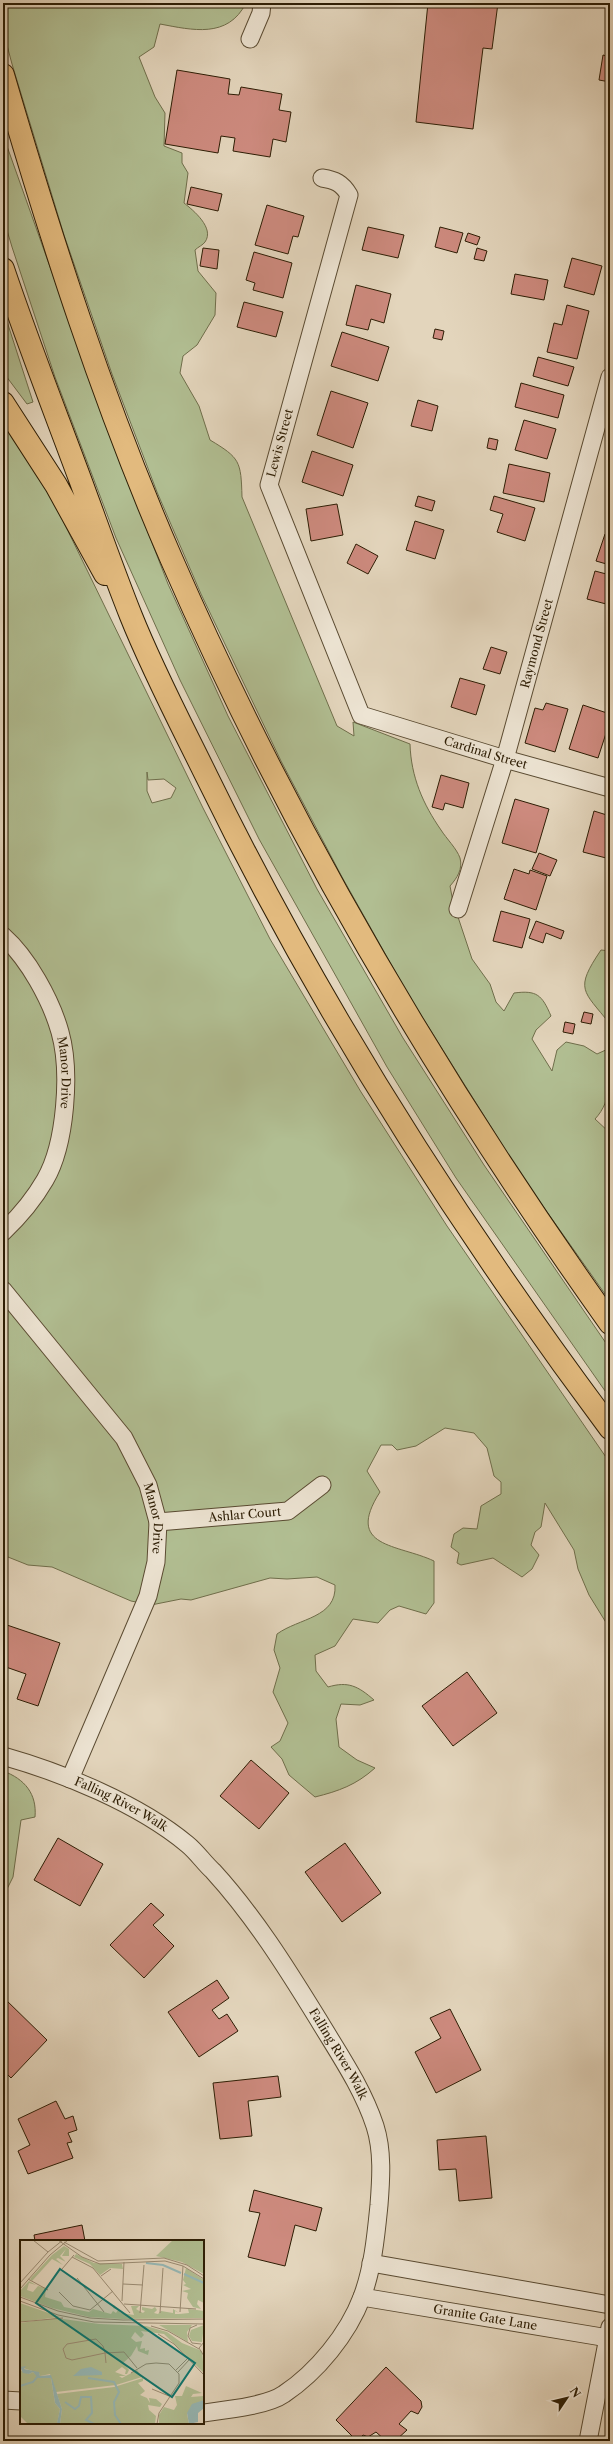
<svg xmlns="http://www.w3.org/2000/svg" width="613" height="2444" font-family="'Libre Caslon Text',serif">
<rect width="100%" height="100%" fill="#e3d5bc"/>
<filter id="stains"><feTurbulence type="fractalNoise" baseFrequency=".005" numOctaves="4"/><feColorMatrix values="0 0 0 0 .2 0 0 0 0 .09 0 0 0 0 .02 0 0 0 .5 -.17"/></filter>
<radialGradient id="worn" r=".72"><stop offset=".6" stop-color="#630" stop-opacity="0"/><stop offset="1" stop-color="#630" stop-opacity=".3"/></radialGradient>
<path fill="#b1be92" stroke="#6f6e4b" fill-rule="evenodd" d="M3,3H246C228,39 192,30 160,24L154,47L139,57L155,97L165,113L164,146L182,153V163L188,173L184,203C193,210 215,228 205,242C203,245 198,247 195,250L198,271L216,293L215,315L197,345L183,356L180,373L199,406L210,440C240,458 241,461 242,497L337,726L354,736L353,722L410,744C411,777 423,804 441,830C446,838 457,849 460,858C463,869 457,878 450,886L453,902L472,959L490,984L496,1002L504,1011L514,993C537,990 542,995 551,1016L536,1030L532,1039L552,1071L557,1050L566,1042L584,1046L597,1054L610,1048C610,1074 613,1100 595,1119L610,1133V1301L523,1178L409,996L342,877L281,761L201,594L157,492L112,374L64,235L12,64L3,30Z
M3,135L106,424L168,584L228,716L317,889L403,1038L484,1165L610,1349V1398L456,1178L387,1067L259,839L180,680L116,538L55,377L12,247L3,217Z
M3,309L33,402L27,404L3,372Z
M3,417L48,490L203,808L270,939L361,1092L447,1226L610,1463V1629L589,1595L578,1569L574,1550L545,1503L541,1527L535,1532L531,1545L539,1555L532,1569L522,1577L493,1558L461,1565L457,1563L459,1553L451,1547L454,1534L463,1528L477,1529L481,1506L501,1494V1482L494,1476L487,1448L474,1433L445,1428L416,1446L397,1450L392,1445H381L367,1471L380,1492C344,1548 398,1544 434,1561V1603L426,1614L399,1606L390,1610L378,1623L353,1619L335,1646L315,1655L316,1671L328,1687C348,1681 358,1686 374,1700L360,1705L341,1704L336,1719L339,1747L357,1760L375,1768C356,1785 339,1791 315,1797L289,1775L282,1759L271,1747L280,1741L288,1723L273,1692L280,1668L274,1650L277,1634C299,1618 337,1618 335,1585L317,1577L287,1579L270,1578L191,1600L181,1599L151,1605L131,1601L52,1567L28,1565L8,1557L3,1561ZM147,772L148,780L164,779L176,788L171,798L152,803L147,791Z
M601,950L610,951V1024C583,990 574,990 601,950Z
M3,1771C25,1779 37,1794 35,1817L21,1820L13,1877L3,1897Z"/>
<path fill="#cd8a7e" stroke="#2d1d04" d="M428,3H498L492,49L483,48L473,129L416,122Z
M603,55L610,57V82L599,80Z
M177,70L230,79L228,94L239,95L241,87L282,94L279,110L291,112L286,142L273,139L270,157L233,151L235,138L221,136L218,153L165,144Z
M191,187L222,194L218,211L187,204Z
M267,205L304,216L298,237L293,236L288,254L255,245Z
M368,227L404,235L398,258L362,250Z
M440,227L463,233L457,253L435,247Z
M468,233L480,237L477,245L465,241Z
M203,248L219,250L217,269L200,266Z
M477,248L487,251L484,261L474,259Z
M254,252L292,263L283,298L253,290L255,283L246,280Z
M572,258L602,266L594,295L564,287Z
M515,274L548,280L544,300L511,294Z
M356,285L391,294L384,323L371,319L368,330L346,325Z
M244,302L283,312L276,337L237,327Z
M567,305L589,311L577,359L547,352L554,323L562,325Z
M435,329L444,331L442,340L433,338Z
M342,332L389,347L378,381L331,366Z
M538,357L574,367L568,386L533,376Z
M521,383L564,395L558,418L515,407Z
M331,391L368,403L353,448L317,435Z
M418,400L438,406L432,431L411,426Z
M524,420L556,429L547,459L515,450Z
M489,438L498,440L496,450L487,448Z
M312,451L353,465L343,496L302,482Z
M509,464L550,473L544,502L503,493Z
M418,496L435,501L432,511L415,506Z
M494,496L535,508L525,541L497,532L503,514L490,510Z
M337,504L343,535L311,541L306,509Z
M610,506V518L607,517Z
M415,521L444,530L435,559L406,550Z
M605,534L610,536V565L596,561Z
M356,544L378,556L368,574L347,563Z
M595,571L610,575V605L587,599Z
M491,647L507,652L500,674L483,669Z
M460,678L485,685L476,715L451,707Z
M546,703L568,709L555,752L525,743L535,708L543,710Z
M583,705L610,714V721L598,758L569,749Z
M441,775L469,783L463,808L445,803L443,810L432,807Z
M515,799L549,809L536,853L502,843Z
M594,811L610,816V859L583,852Z
M539,853L557,860L550,876L532,869Z
M514,869L529,874L530,870L547,876L536,910L504,899Z
M501,911L530,919L522,948L493,941Z
M536,921L564,931L561,939L546,933L543,943L529,938Z
M584,1012L593,1014L591,1024L581,1022Z
M565,1022L575,1024L573,1034L563,1032Z
M4,1624L60,1643L38,1706L17,1699L26,1674L3,1666Z
M467,1672L497,1713L453,1746L422,1706Z
M251,1760L289,1793L259,1829L220,1796Z
M58,1838L103,1864L80,1906L34,1880Z
M345,1843L381,1893L342,1922L305,1872Z
M151,1903L164,1915L153,1925L174,1946L144,1978L110,1945Z
M217,1980L229,1998L212,2010L219,2019L227,2014L238,2031L199,2057L168,2012Z
M4,1998L47,2040L11,2078L3,2070Z
M450,2009L481,2070L436,2093L415,2052L441,2038L430,2018Z
M278,2076L281,2097L248,2101L252,2136L220,2139L213,2083Z
M56,2101L65,2119L73,2116L77,2130L68,2133L72,2142L67,2143L73,2158L28,2174L18,2151L30,2145L18,2119Z
M486,2136L492,2198L459,2201L456,2169L439,2170L437,2140Z
M254,2190L322,2208L316,2231L295,2225L285,2266L248,2257L260,2213L249,2211Z
M82,2225L85,2241H35L34,2235Z
M386,2367L421,2401L422,2407L418,2414L411,2411L399,2424L407,2430L395,2441H386L376,2432L368,2437L363,2435L357,2441L336,2420Z"/>
<g fill="none" stroke-linecap="round" stroke-linejoin="round">
<g stroke="#5a4b32" stroke-width="19">
<g id="minor">
<path d="M250,39L261,13L262,3"/>
<path id="s1" d="M322,178C335,180 342,183 349,195L269,485L361,715L505,759L610,788"/>
<path id="s2" d="M458,909L505,759L610,377"/>
<path id="s3" d="M3,936C28,958 51,1000 60,1032C71,1071 66,1144 45,1180C34,1199 19,1217 3,1232"/>
<path id="s4" d="M3,1290L124,1438L148,1485L158,1522L156,1562L148,1596L70,1779"/>
<path id="s5" d="M158,1522L288,1511L322,1485"/>
<path id="s6" d="M3,1756C63,1773 139,1804 187,1844C197,1852 204,1863 213,1871C254,1916 286,1967 318,2019C339,2054 362,2087 375,2126C383,2151 381,2179 379,2205C376,2235 373,2268 362,2297C348,2334 317,2372 284,2394C267,2406 225,2410 203,2413"/>
<path d="M371,2263L610,2305"/>
<path id="s7" d="M362,2297L608,2338"/>
<path d="M3,2400L21,2401"/>
<path d="M588,2441L610,2327"/>
</g>
</g>
<g stroke="#2d1d04" stroke-width="24">
<path id="motorway" d="M3,75C51,239 103,402 171,558C289,829 439,1083 610,1323
M3,269C27,340 54,409 80,479C97,525 113,571 131,616C153,671 181,724 207,777C319,1007 457,1223 610,1428
M3,403L56,485L105,574"/>
</g>
<use href="#minor" stroke="#ede4d3" stroke-width="17"/>
<use href="#motorway" stroke="#e2ba7e" stroke-width="22"/>
</g>
<g text-anchor="middle" stroke-width="3.5" stroke-linejoin="round" paint-order="stroke">
<g font-size="12" fill="#2d1d04" stroke="#ede4d3">
<text transform="translate(280 443) rotate(-75)" y="4">Lewis Street</text>
<text dy="4" stroke="none"><textPath href="#s2" startOffset="277">Raymond Street</textPath></text>
<text dy="4" stroke="none"><textPath href="#s1" startOffset="712">Cardinal Street</textPath></text>
<text dy="4" stroke="none"><textPath href="#s3" startOffset="154">Manor Drive</textPath></text>
<text dy="4" stroke="none"><textPath href="#s5" startOffset="87">Ashlar Court</textPath></text>
<text dy="4" stroke="none"><textPath href="#s4" startOffset="278">Manor Drive</textPath></text>
<text dy="4" stroke="none"><textPath href="#s6" startOffset="128">Falling River Walk</textPath></text>
<text dy="4" stroke="none"><textPath href="#s6" startOffset="465">Falling River Walk</textPath></text>
<text dy="4" stroke="none"><textPath href="#s7" startOffset="125">Granite Gate Lane</textPath></text>
</g>
</g>
<g transform="translate(20 2240)">
<rect width="184" height="184" fill="#e3d5bc"/>
<path d="M153,0H183L184,34L162,22L136,16ZM44,6L49,9V16H42L46,9L40,16L46,22L38,18L36,19L43,25L32,19L12,41L10,39L32,15ZM56,14L74,23L102,24L103,29L90,28L80,35L70,24L54,17ZM166,28L184,40V63L178,60L177,64L181,69L173,67L167,58L168,53L162,51L171,49L163,45L166,44L163,40ZM9,41L16,45L9,43L7,50L13,52L18,46L26,48L25,57L41,62L44,67L69,72L73,69L91,74L93,71L96,73L98,70L93,68L94,65L101,73L114,75L111,66H119L116,69L123,73L125,71L122,70V67L132,69L135,67L137,70L134,73L138,74L141,71L153,73V69L159,73L155,71V74H159L169,73L168,69L177,70L184,71V78L102,79L69,77L32,68L0,56V51ZM0,63L40,77L0,82ZM36,78L79,84L126,86L147,92L162,103L182,111L184,133L144,94L121,91L124,95L121,98L115,92L111,98L116,102L122,101L120,109L125,108V111L129,110L128,115L118,111L117,106L111,116L103,123L109,130L107,134H105L106,130L102,127L95,132L106,136H99L102,138L117,130L122,137L96,145L36,152L30,134L20,136L19,133L0,127V83ZM139,85H172L167,92L168,102ZM184,85L182,102L172,101L169,96L171,90ZM0,130L9,134L13,132L20,138H31L35,163L40,169L37,184H8L0,176ZM123,138V141L118,143L125,151L120,155L127,158L130,163L129,158L136,159L142,164L140,167L128,165L129,170L136,176L135,184H40L42,169L37,154L94,147ZM166,146L182,153L173,154L171,157L184,156V160L171,167L167,174L169,184H139V175L144,167L154,170L157,165L155,156H162Z" fill="#b1be92"/>
<path d="M6,126L4,129L19,132L20,136L31,135L42,169L40,184L37,183L40,169L35,163L31,138H18L13,132L9,134L3,133L0,127ZM71,127L82,132V135L53,136L61,129ZM184,160V168L178,173V182L169,184L167,173L172,164Z" fill="#96b8b6"/>
<path fill="none" stroke="#96b8b6" stroke-width="2" d="M126,23L143,25L161,33M164,34L184,43M68,138L94,142L99,152L94,162L95,175L101,184M0,146L13,142L18,136M45,162L55,169L59,166L61,157H71L72,173L66,180L74,184"/>
<path fill="none" stroke="#9a8b72" stroke-width="1" d="M13,0L28,12M38,0L62,17L80,24L145,21L163,26L184,39M44,2L78,21L144,18L167,25L184,36M52,17L73,28L110,73M42,29L54,15M81,36L91,29M57,38L84,72M8,39L28,50M0,43L28,12L43,0M103,44L123,45M0,49L30,15L48,0M39,52L53,66L70,70L93,51M0,57L38,71L70,78L103,80L184,79M0,61L38,75L74,82L184,84M102,61L104,22M104,64L176,69M160,72L163,26M120,73L124,25M140,73L143,28M0,82L43,78M177,85L170,88L168,96L172,103L181,104M131,86L148,91L179,109M138,94L154,104L184,135M184,102L179,108L184,116M86,123L85,113L84,109L83,106L76,99L47,104L43,109L46,118L52,120L85,113L104,112L117,128M156,130L168,118M158,132L169,120M111,133L126,124L136,123L149,124L159,134V143L139,173L137,184M132,149L149,156"/>
<path fill="#0f766e" fill-opacity="0.15" stroke="#0f766e" stroke-width="2" d="M40,29L175,123L152,157L16,63Z"/>
<rect width="184" height="184" fill="none" stroke="#2d1d04" stroke-width="2"/>
</g>
<rect width="613" height="2444" fill="none" stroke="#e3d5bc" stroke-width="16"/>
<rect x="4" y="4" width="605" height="2436" fill="none" stroke="#2d1d04" stroke-width="2"/>
<rect x="8" y="8" width="597" height="2428" fill="none" stroke="#2d1d04"/>
<g transform="translate(567 2398) rotate(55)" stroke="#ede4d3" stroke-width="3" paint-order="stroke">
<path d="M0-3L7 15L0 10L-7 15Z" fill="#2d1d04"/>
<text y="-6" font-size="11" font-weight="bold" text-anchor="middle" fill="#2d1d04">N</text>
</g>
<rect width="100%" height="100%" filter="url(#stains)"/>
<rect width="100%" height="100%" fill="url(#worn)"/>
</svg>
